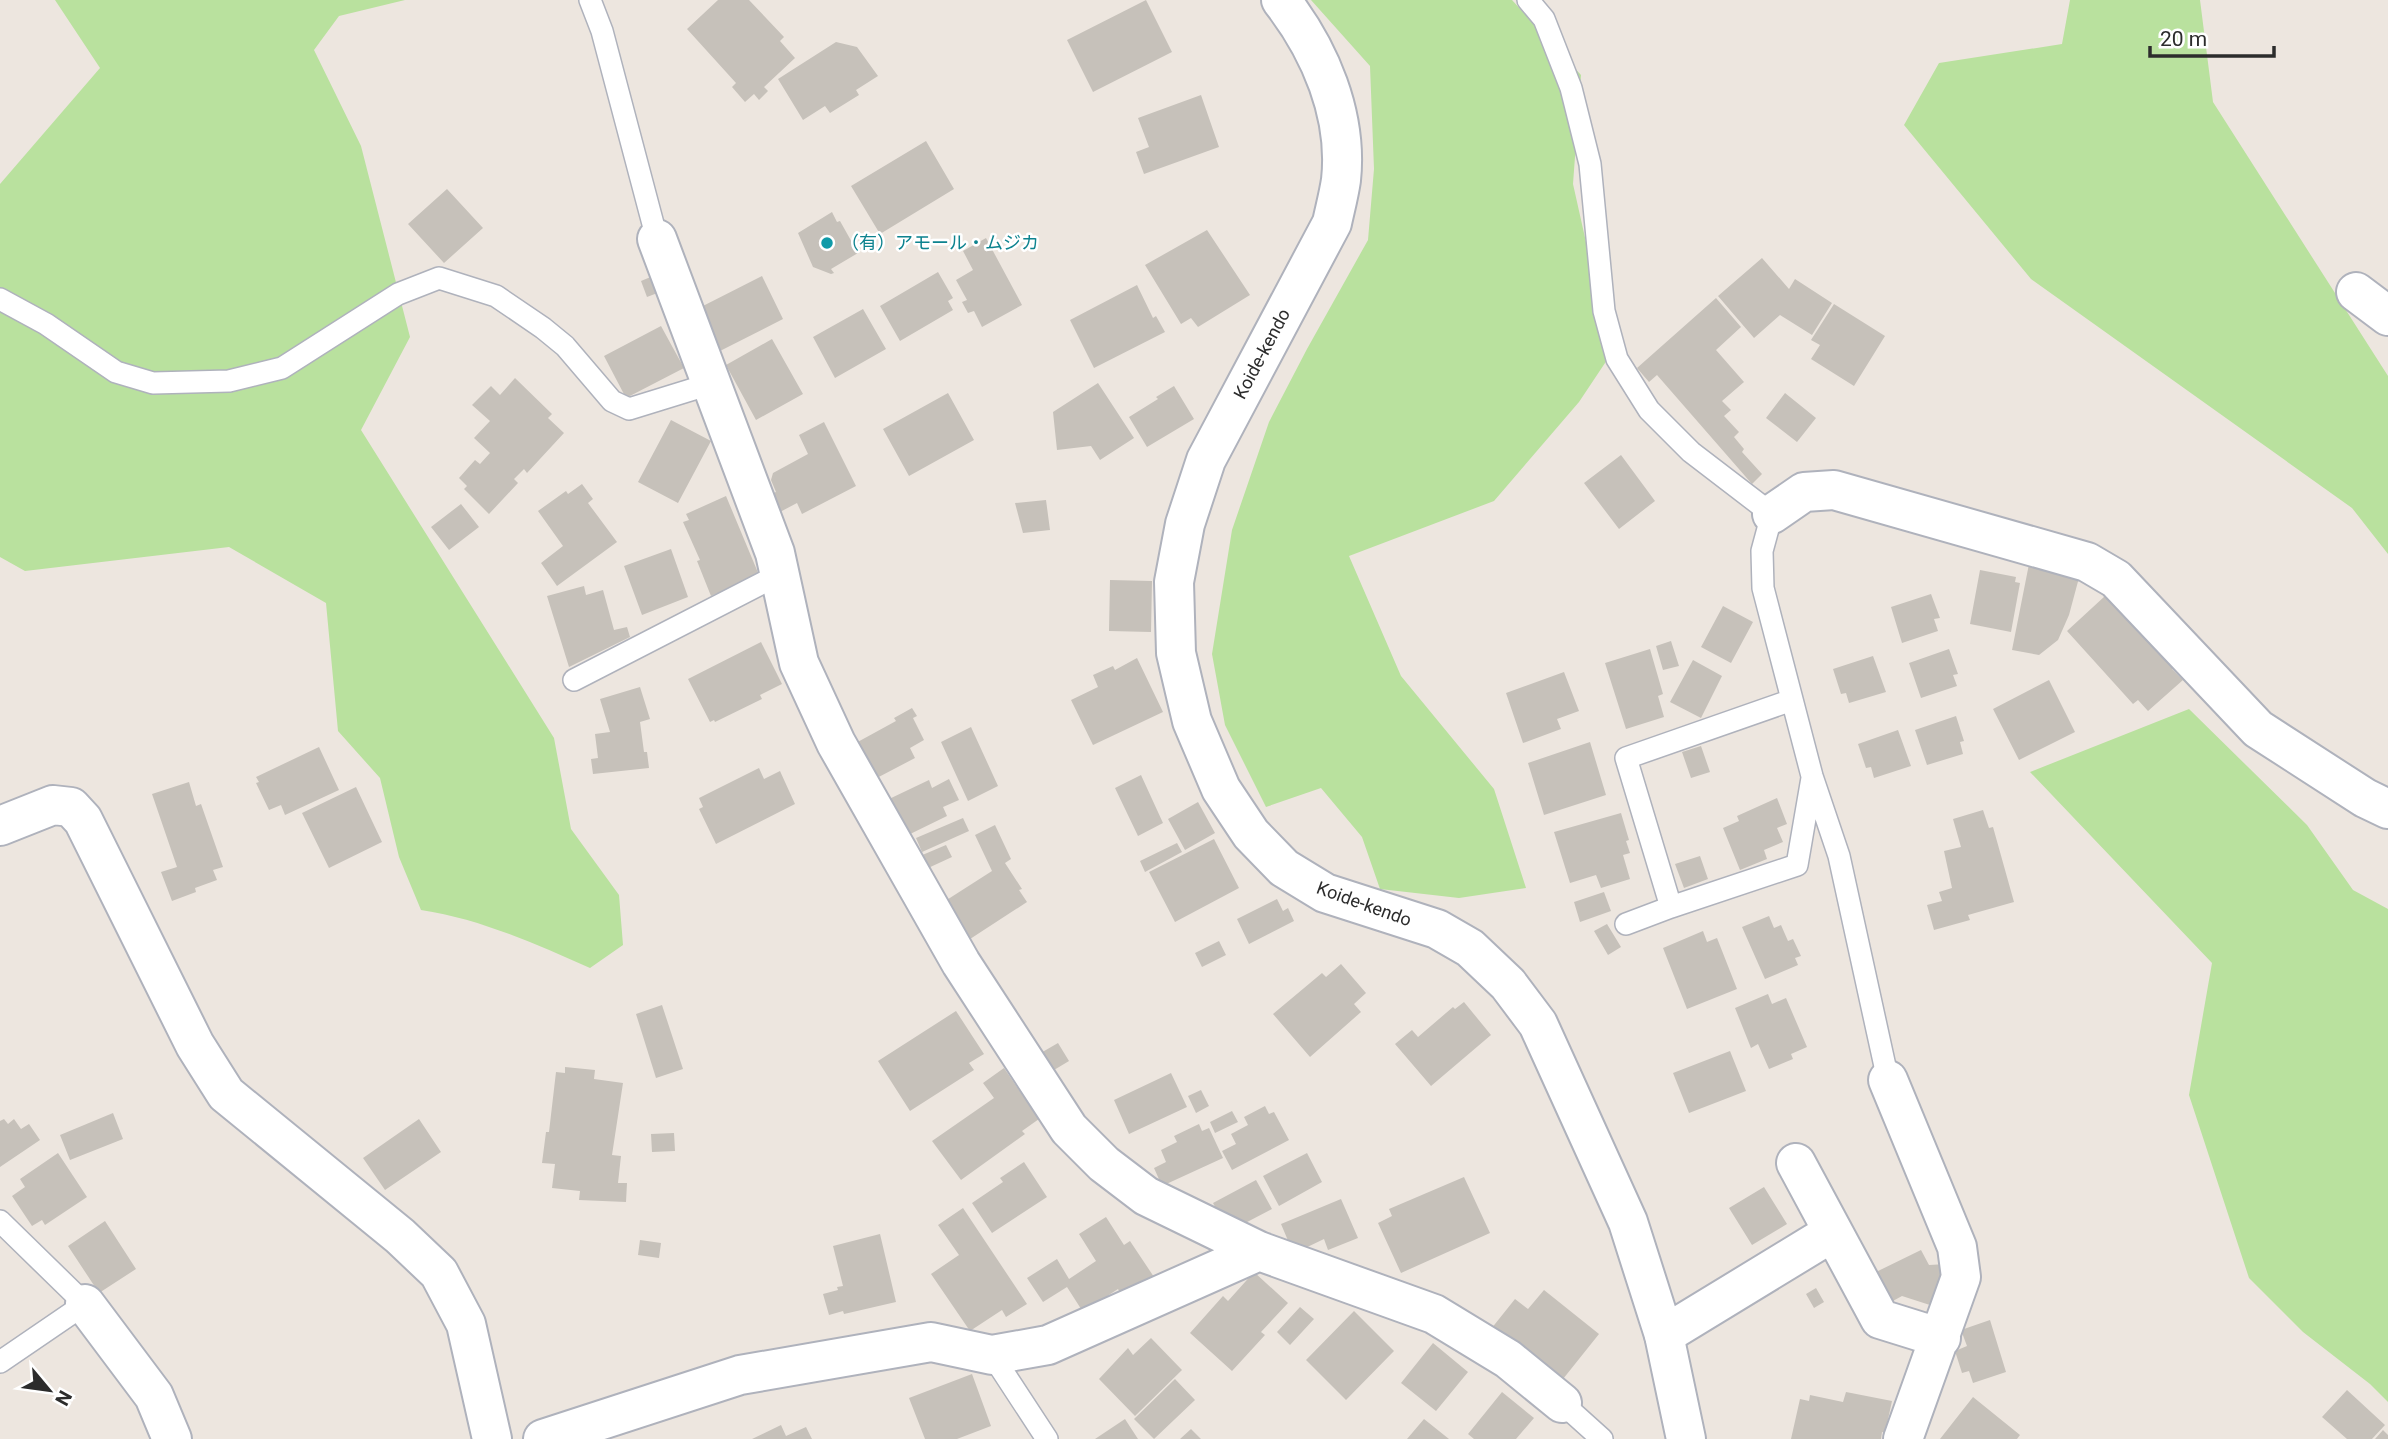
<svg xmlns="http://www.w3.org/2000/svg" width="2388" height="1439" font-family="Roboto,'Noto Sans JP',sans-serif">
<rect width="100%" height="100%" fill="#ede6df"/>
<path fill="#b9e19e" d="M55,0H405L339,16L314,50L361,146L410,337L361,430L554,738L571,829L619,895L623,945L590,968C535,944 481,919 421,910L399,857L380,778L338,731L326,603L229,547L25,571L0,557V184L100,68Z
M1311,0H1512L1581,75L1573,184L1611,354L1579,402L1494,501L1349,556L1401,676L1494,789L1526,888L1459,898L1380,889L1362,837L1321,788L1266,807L1225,725L1212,654L1232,530L1269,422L1307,349L1368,240L1374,169L1370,66Z
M2070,0H2200L2213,102L2388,376V554L2352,508L2031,279L1904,125L1939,63L2062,44Z
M2189,709L2307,825L2353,890L2388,909V1402L2370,1384L2303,1332L2249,1278L2189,1095L2212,963L2030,772Z"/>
<path fill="#c6c1ba" d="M718,0H749L784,37L780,41L795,58L764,87L768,91L759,100L754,94L745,102L732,87L736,83L687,29Z
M1146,0L1172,52L1093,92L1067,40Z
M836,42L857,47L878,76L856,90L859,95L830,113L825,106L803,120L778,79Z
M1201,95L1219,147L1144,174L1136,152L1149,147L1138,118Z
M926,141L954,189L880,234L851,186Z
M447,189L483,228L444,263L408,224Z
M832,212L837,222L840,221L858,253L831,269L834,273L831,274L813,267L798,233Z
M1207,230L1250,295L1198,327L1191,318L1181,324L1145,265Z
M986,238L1022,305L982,327L974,311L968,313L962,302L967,300L956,280L973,270L963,251Z
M1762,258L1789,289L1795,279L1832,303L1812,335L1780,315L1754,338L1718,296Z
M938,272L953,298L948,301L953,310L900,341L880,306Z
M653,276L660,292L647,297L641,281Z
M762,276L783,319L718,352L697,309Z
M1137,285L1153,318L1156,316L1165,332L1094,368L1070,320Z
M1716,298L1741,327L1716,350L1744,382L1722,401L1731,410L1724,416L1739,432L1734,437L1744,449L1742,452L1762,474L1752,484L1657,375L1649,382L1637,368Z
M1834,304L1885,336L1854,386L1811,359L1820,345L1811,340Z
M863,309L886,349L835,378L813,337Z
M661,326L684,368L626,398L604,356Z
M772,339L803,394L756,420L726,365Z
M515,378L552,414L548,418L564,433L527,473L524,469L514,479L518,483L489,514L464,489L467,486L459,478L475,460L480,464L490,453L474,438L490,421L472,405L491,386L500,395Z
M1098,383L1134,438L1100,460L1091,446L1057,450L1053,412Z
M1174,386L1194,419L1147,447L1129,417L1158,399L1156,397Z
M948,393L974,440L909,476L883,429Z
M1785,393L1816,418L1797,442L1766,418Z
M671,420L711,441L678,503L638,482Z
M824,422L856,486L802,514L797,503L780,512L771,494L776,492L771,480L773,473L808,454L799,435Z
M1621,455L1655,501L1619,529L1584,483Z
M582,484L593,499L588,503L617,542L557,586L541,563L563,546L538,511L566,491L568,494Z
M726,496L759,575L711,596L697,561L700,560L683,522L689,520L686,514Z
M1046,500L1050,530L1023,533L1015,503Z
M461,504L479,527L449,550L431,527Z
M671,549L688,597L642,615L624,566Z
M2029,564L2080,574L2069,615L2058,640L2039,655L2012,650Z
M1980,570L2016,577L2015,582L2020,583L2011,632L1970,624Z
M1110,580L1152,581L1151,632L1109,631Z
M584,586L586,595L603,590L614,630L627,627L630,637L569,667L547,596Z
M1931,594L1940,618L1934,619L1938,631L1902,643L1891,607Z
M2105,596L2126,619L2131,615L2176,665L2172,669L2183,680L2148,711L2138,700L2133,704L2067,631Z
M1723,606L1753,622L1731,663L1701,647Z
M1671,641L1679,666L1663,670L1656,646Z
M761,642L782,684L760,695L762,699L715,722L714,720L710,722L688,679Z
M1650,649L1663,694L1658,696L1664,717L1626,729L1605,663Z
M1949,649L1958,674L1953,675L1957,686L1921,698L1909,663Z
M1873,656L1886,692L1849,703L1846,693L1841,694L1833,669Z
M1137,658L1163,712L1093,745L1071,700L1098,687L1093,675L1113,666L1115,670Z
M1693,660L1722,676L1701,718L1670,702Z
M1564,672L1579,711L1557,719L1561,729L1523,743L1506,693Z
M2049,680L2075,732L2019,760L1993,709Z
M640,687L650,719L640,722L644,752H647L649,768L593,774L591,759L598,758L595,734L610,732L600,699Z
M912,708L917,716L913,718L924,740L910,748L915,758L873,780L854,744L896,721L894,718Z
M1956,716L1964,741L1960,742L1963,754L1927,765L1915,730Z
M971,727L998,786L968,801L941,742Z
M1898,730L1911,766L1874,778L1871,767L1866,768L1858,744Z
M1590,742L1606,795L1544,815L1528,763Z
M1701,746L1710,772L1691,778L1682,752Z
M319,747L339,790L285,815L281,805L269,810L256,783L259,782L256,777Z
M759,768L764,779L780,771L795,804L716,844L699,809L703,807L699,798Z
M1141,775L1163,823L1138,836L1115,788Z
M949,779L959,800L943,807L947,816L904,837L887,800L929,780L932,788Z
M189,782L196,806L201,804L223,867L213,870L217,880L195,888L196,892L172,901L161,872L177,867L152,794Z
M356,787L382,842L329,868L302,813Z
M1777,798L1787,824L1777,828L1783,842L1764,850L1767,859L1740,870L1723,828L1739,821L1737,816Z
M1198,802L1215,833L1185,850L1168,819Z
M1983,810L1989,828L1993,827L2014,902L1968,915L1970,920L1934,930L1927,905L1942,901L1939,892L1952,888L1944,851L1961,847L1953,819Z
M1621,813L1629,840L1626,841L1630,853L1623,855L1630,879L1601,888L1596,875L1570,883L1554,832Z
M963,818L969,831L922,852L916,838Z
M995,825L1011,859L1005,863L1022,889L1019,890L1027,902L967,941L942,903L992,871L975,835Z
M1214,839L1239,888L1175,922L1149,872Z
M1177,843L1182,852L1145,872L1140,861Z
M946,845L952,857L926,869L920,856Z
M1700,856L1708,879L1684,888L1675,864Z
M1604,892L1611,911L1580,922L1574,902Z
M1277,899L1283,911L1288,908L1294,921L1249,944L1237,919Z
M1769,916L1774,928L1781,925L1788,941L1793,939L1801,956L1795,958L1798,965L1765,979L1742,927Z
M1607,924L1621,947L1608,955L1594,931Z
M1703,931L1707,942L1717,938L1737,989L1687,1009L1663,948Z
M1219,941L1226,955L1202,967L1195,953Z
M1341,964L1366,993L1354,1004L1361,1012L1310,1057L1273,1014L1322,973L1326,977Z
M1768,994L1772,1004L1786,998L1807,1047L1791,1054L1793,1059L1769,1069L1758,1044L1751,1048L1735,1008Z
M1464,1002L1491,1035L1431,1086L1395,1044L1412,1030L1418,1037L1453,1007L1455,1009Z
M662,1005L683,1069L656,1078L636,1014Z
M956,1011L984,1054L969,1063L974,1070L910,1111L878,1061Z
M1058,1043L1069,1061L1049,1073L1039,1054Z
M1730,1051L1746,1091L1689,1113L1673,1073Z
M565,1067L595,1070L594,1079L623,1083L612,1155L621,1156L618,1183H627L626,1202L579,1200L580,1191L552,1188L555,1164L542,1163L546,1132H549L556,1072L565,1073Z
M1004,1068L1039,1119L1022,1131L1025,1134L961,1180L932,1141L994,1098L983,1083Z
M1171,1073L1187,1107L1129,1134L1114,1100Z
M1201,1090L1209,1106L1196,1113L1188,1096Z
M1265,1106L1269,1114L1274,1112L1289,1140L1232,1170L1222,1151L1236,1144L1231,1134L1248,1125L1244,1117Z
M1232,1111L1238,1122L1215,1133L1210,1122Z
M113,1113L123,1139L70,1160L60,1135Z
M4,1119L8,1124L14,1119L21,1129L29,1124L40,1140L0,1167V1121Z
M419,1119L441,1152L385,1190L363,1158Z
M1199,1124L1202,1131L1209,1128L1223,1158L1162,1186L1154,1168L1166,1162L1161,1150L1177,1142L1174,1136Z
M674,1133L675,1151L652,1152L651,1134Z
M58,1153L87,1197L45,1225L42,1220L32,1226L12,1196L25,1187L20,1179Z
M1307,1153L1322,1182L1279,1206L1263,1176Z
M1024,1162L1047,1197L992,1233L972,1203L1003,1182L1000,1178Z
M1464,1177L1490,1233L1401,1273L1378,1223L1392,1216L1389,1209Z
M1256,1180L1272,1209L1228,1232L1213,1203Z
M1764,1187L1787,1224L1752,1245L1729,1208Z
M1341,1199L1358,1238L1328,1250L1324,1239L1299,1251L1292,1250L1281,1224Z
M963,1208L1027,1304L1006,1317L1002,1310L970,1331L931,1274L959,1255L938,1225Z
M1106,1217L1124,1245L1130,1241L1154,1277L1122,1296L1118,1289L1083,1312L1067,1287L1043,1302L1027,1278L1057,1259L1069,1279L1096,1261L1079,1234Z
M105,1221L136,1269L99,1293L68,1246Z
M880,1234L896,1302L844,1314L843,1311L829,1315L823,1294L838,1290L837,1287L843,1286L833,1246Z
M640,1240L661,1243L659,1258L638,1255Z
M1921,1250L1929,1265L1947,1264L1933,1306L1902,1296L1891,1302L1876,1272Z
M1254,1272L1288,1303L1261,1332L1265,1335L1232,1371L1190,1333L1223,1296L1228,1301Z
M1816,1288L1824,1302L1814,1308L1806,1294Z
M1544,1290L1599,1334L1559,1384L1491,1329L1515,1299L1528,1309Z
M1300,1307L1314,1319L1290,1345L1277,1332Z
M1354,1311L1394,1351L1346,1400L1306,1360Z
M1990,1320L2006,1372L1973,1383L1969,1371L1962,1373L1955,1351L1967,1346L1961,1330Z
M1151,1338L1182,1370L1135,1416L1099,1379L1128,1348L1133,1355Z
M1433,1343L1468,1372L1436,1411L1401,1383Z
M972,1374L991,1426L957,1439H925L909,1398Z
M1175,1379L1195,1400L1154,1439L1134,1419Z
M2347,1390L2385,1425L2372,1439H2347L2322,1417Z
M1502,1392L1534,1418L1516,1439H1474L1468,1434Z
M1846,1392L1892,1401L1885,1433L1882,1432L1881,1439H1791L1800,1399L1809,1401L1810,1395L1843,1402Z
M1973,1397L2020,1435L2017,1439H1940Z
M1125,1419L1138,1439H1095Z
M1424,1419L1449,1439H1407Z
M781,1425L786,1436L806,1427L812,1439H752Z
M1191,1429L1201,1439H1180Z
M2383,1430L2388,1435V1439H2375Z"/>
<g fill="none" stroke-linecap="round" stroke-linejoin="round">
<g stroke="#afb2bc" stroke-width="24">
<path id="lane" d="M590,0L602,31L657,239
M1528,0L1544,19L1571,88L1590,164L1604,311L1617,359L1649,410L1691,452L1772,514L1762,551L1763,588L1812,776L1839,856L1888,1080
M0,299L46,324L116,372L153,383L229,381L282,368L398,294L439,278L496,296L543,328L565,346L612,401L629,409L710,384
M574,680L780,574
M1671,907L1797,865L1812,778
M1626,924L1671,907L1626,758L1792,700
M0,1221L85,1304L0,1362
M992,1355L1047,1439
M1562,1403L1602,1439"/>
</g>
<g stroke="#afb2bc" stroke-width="42">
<path id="street" d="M657,239L775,553L799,663L836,743L961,963L1069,1129L1104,1164L1146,1196L1259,1251
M2356,292L2388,316
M1772,514L1804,492L1834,490L2087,562L2116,579L2258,729L2365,798L2388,809
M0,826L53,805L71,807L83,820L195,1045L226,1094L400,1236L439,1273L466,1324L492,1439
M1888,1080L1957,1247L1961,1277L1903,1439
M1796,1163L1880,1319L1941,1338
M85,1304L154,1396L172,1439
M1664,1335L1833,1232
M543,1439L740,1375L931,1342L992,1355L1048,1345L1259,1251L1434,1314L1508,1359L1562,1403"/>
</g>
<g stroke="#afb2bc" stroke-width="42">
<path id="secondary" d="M1281,0C1320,50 1348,115 1341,180C1339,194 1335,209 1332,223L1206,460L1185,524L1174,582L1176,653L1192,721L1221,789L1251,834L1284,868L1325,893L1437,929L1470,948L1508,984L1538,1024L1628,1222L1664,1335L1686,1439"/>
</g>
<use href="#lane" stroke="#fff" stroke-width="21"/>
<use href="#street" stroke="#fff" stroke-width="38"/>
<use href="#secondary" stroke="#fff" stroke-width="38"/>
</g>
<circle fill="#0f9aa8" stroke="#fff" stroke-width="2.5" cx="827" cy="243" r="7"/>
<g text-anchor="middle" stroke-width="5" stroke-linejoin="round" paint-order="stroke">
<g font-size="18" fill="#0d838f" stroke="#fff" text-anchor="start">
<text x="841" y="249">（有）アモール・ムジカ</text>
</g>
<g font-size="18" fill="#2c2c2c" stroke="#fff">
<text transform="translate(1262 354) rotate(-62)" y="6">Koide-kendo</text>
<text transform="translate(1364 904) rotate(20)" y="6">Koide-kendo</text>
</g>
</g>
<g transform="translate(49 1390) rotate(119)" stroke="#ffffff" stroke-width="5" paint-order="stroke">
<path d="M0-5L12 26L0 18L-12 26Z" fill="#2c2c2c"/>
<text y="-10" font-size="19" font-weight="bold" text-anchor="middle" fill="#2c2c2c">N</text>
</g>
<path d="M2150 46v10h124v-10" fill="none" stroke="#2c2c2c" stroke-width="3.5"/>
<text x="2160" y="46" font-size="21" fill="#2c2c2c" stroke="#ffffff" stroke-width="5" paint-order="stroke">20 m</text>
</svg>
